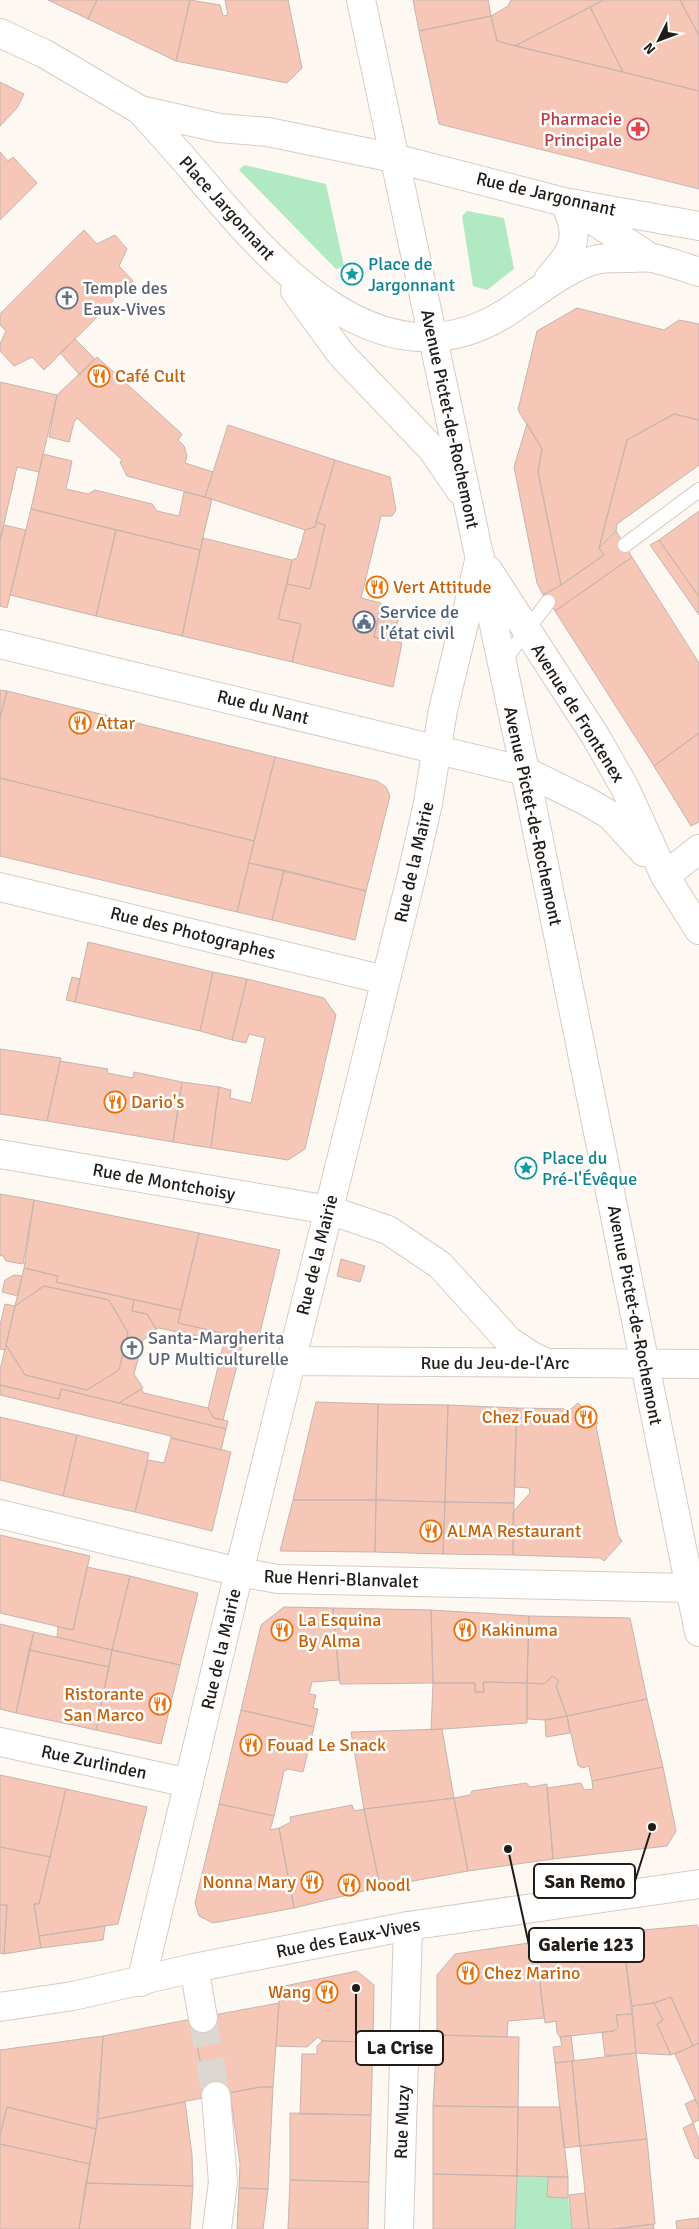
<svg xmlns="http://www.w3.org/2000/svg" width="699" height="2229" font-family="Signika,sans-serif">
<rect width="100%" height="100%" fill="#fef8f3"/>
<path fill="#b0e9c2" d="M244,165L326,184L344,266L336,269L239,170Z
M467,211L504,218L514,269L487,290L473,286L462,216Z
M517,2176L548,2177L547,2197L568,2198L572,2229H515Z"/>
<path fill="#f6c6b6" stroke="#c6b4ae" d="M48,0H97L88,19Z
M97,0H190L176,61L88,19Z
M190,0L220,5L223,16L228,15L225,0H288L302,68L287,83L176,61Z
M413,0H488L491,16L419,31Z
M511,0H604L515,46L497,41L491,16L508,6Z
M604,0H680L699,36V91L623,72L590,7Z
M680,0H699V34H698Z
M590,7L623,72L515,46Z
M491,16L497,41L699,91V189L439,124L419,31Z
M0,82L24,94L17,108L0,126Z
M0,152L8,161L13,157L37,183L0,220Z
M84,230L97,244L115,235L127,249L119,266L133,281L44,370L32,357L14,366L0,351V344L6,331L0,325V314Z
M577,308L664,330L679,320L699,324V420L674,414L627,440L599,548L604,555L561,585L538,472L542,449L518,410L537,331Z
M75,339L95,359L80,375L60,353Z
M97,357L182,434L178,440L184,446L187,456L185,463L213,472L205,497L127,476L120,462L122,460L77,418L74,422L69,442L49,437L57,395Z
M0,382L57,395L39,472L17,467L0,541Z
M674,414L699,420V465L617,524L616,531L599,548L627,440Z
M527,424L542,449L538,472L561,585L543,595L537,583L514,467Z
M228,425L335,460L315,527L305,530L205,497Z
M43,454L72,461L66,489L88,494L95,490L152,504L157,511L179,516L184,492L212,499L200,550L31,509Z
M335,460L390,477L396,510L392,516H381L361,598L381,603L374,637L402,643L393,687L292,662L301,624L278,619L287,584L310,589L325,525L316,522Z
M31,509L116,530L96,616L10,595Z
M699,511V597L659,540Z
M316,522L325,525L310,589L287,584L292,560L297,558L305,530L315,527Z
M4,525L26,530L7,608L0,606V541Z
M116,530L200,550L182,636L96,616Z
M616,531L632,557L555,611L543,595L561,585L604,555L599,548Z
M203,538L292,560L278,619L301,624L292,662L182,636Z
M659,540L699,597V615L650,545Z
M632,557L699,663V733L654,766L555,611Z
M381,607L400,612L393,641L374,637Z
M0,690L7,691L0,718Z
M7,691L275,757L254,841L0,778V718Z
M699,733V822L691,826L654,766Z
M275,757L377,781L386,787L390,796L366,891L249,863Z
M0,778L254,841L237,912L0,856Z
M249,863L284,870L272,920L237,912Z
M284,870L366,891L355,940L272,920Z
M88,942L213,972L200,1031L75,1002Z
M213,972L247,979L232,1040L200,1031Z
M72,977L80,979L75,1002L66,1000Z
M247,979L324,998L336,1015L305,1149L288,1160L211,1148L219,1087L231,1090L230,1098L251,1103L265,1038L249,1034L246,1043L232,1040Z
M0,1049L61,1058L47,1121L0,1114Z
M60,1061L108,1069L107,1073L133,1078L134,1072L182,1082L173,1142L47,1121Z
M182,1082L219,1087L211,1148L173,1142Z
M0,1194L34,1200L23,1264L6,1261L2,1255L0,1256Z
M34,1200L199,1233L181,1310L56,1282L58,1276L24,1268Z
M199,1233L280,1250L258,1341L178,1323Z
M341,1259L365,1266L360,1282L337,1276Z
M24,1268L58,1276L56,1282L134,1300L132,1311L147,1314L157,1331L143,1340L134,1374L143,1388L119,1403L61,1389L59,1399L0,1385V1370L6,1345L25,1375L87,1390L119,1370L128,1333L109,1300L44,1286L15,1306Z
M14,1275L22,1276L18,1296L2,1292L5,1280Z
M44,1286L109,1300L128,1333L119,1370L87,1390L25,1375L6,1345L15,1306Z
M134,1300L181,1310L178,1323L235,1336L224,1342L159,1328L156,1329L147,1314L132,1311Z
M5,1304L15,1306L5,1350L0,1349V1325Z
M235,1336L244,1338L223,1420L214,1418L208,1408L224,1342Z
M0,1385L59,1399L61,1389L226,1429L221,1450L171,1438V1436L0,1395Z
M141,1389L144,1393L208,1408L214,1418L228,1421L226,1429L119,1403Z
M316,1402L378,1404L376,1500H293Z
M578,1403L598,1422L596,1426L618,1535L622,1541L604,1561L600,1558L513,1555V1512L530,1493L529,1488L514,1487L517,1408L571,1409Z
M378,1404L448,1405L445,1502L376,1500Z
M448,1405L517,1408L514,1503L445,1502Z
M0,1417L77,1435L63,1496L0,1480Z
M77,1435L149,1453L135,1512L63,1496Z
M171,1438L231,1452L212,1531L135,1512L148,1460L164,1463Z
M293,1500H376L375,1552L280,1551Z
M376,1500L445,1502L443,1554L375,1552Z
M445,1502L514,1503L513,1555L443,1554Z
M0,1535L90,1556L73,1630L0,1613Z
M87,1567L130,1576L112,1650L57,1637L58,1627L73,1630Z
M130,1576L198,1593L180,1665L112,1650Z
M284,1607L333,1608L339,1680L312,1682L309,1694L316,1695L313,1708L318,1709L314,1727L241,1710L261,1625Z
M333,1608L431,1610L433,1683L340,1684Z
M431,1610L529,1616L527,1683L483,1682L484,1692H475V1683H433Z
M529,1616L630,1618L647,1699L567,1716L556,1686L559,1681L553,1676L544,1684L527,1683Z
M0,1624L34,1632L16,1713L0,1709Z
M34,1632L112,1650L109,1667L29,1650Z
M29,1650L109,1667L96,1730L16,1713Z
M112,1650L180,1665L161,1744L96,1730Z
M553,1676L559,1681L556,1686L567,1716L545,1720L527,1719V1683L544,1684Z
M483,1682L527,1683V1723L431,1730L433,1683H475V1692H484Z
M647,1699L663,1767L592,1781L589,1766L582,1768L578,1765L567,1716Z
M241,1710L314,1727L303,1772L288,1769L284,1771L274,1816L219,1804Z
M567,1716L570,1733L546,1737L545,1720Z
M442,1729L454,1798L364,1809L351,1732Z
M663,1767L676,1831L667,1846L553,1859L547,1788L581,1783L584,1790L593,1789L592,1781Z
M0,1775L66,1789L50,1857L0,1847Z
M526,1783L531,1787L547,1784L553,1859L468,1871L454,1798L470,1795L472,1791Z
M66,1789L147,1807L118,1924L39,1936L34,1904H39Z
M454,1798L468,1871L380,1887L364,1809Z
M219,1804L274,1816L270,1830L279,1828L294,1908L213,1923L199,1916L195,1903Z
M352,1805L354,1811L364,1809L380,1887L294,1908L279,1828L291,1822L290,1817Z
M0,1847L50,1857L39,1904H34L41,1948L4,1954L7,1905H0Z
M0,1905H7L4,1954L0,1953Z
M697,1925L699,1929V2043L693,2046L671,1997L654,2003L632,2006L622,1932Z
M105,1926L103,1940L41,1948L39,1936Z
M622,1932L632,2014L616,2015L618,2027L614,2031L560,2037L557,2033L556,2021L545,2023L535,1942Z
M535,1942L544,2018L508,2021L507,2037L437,2035V1975L455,1954Z
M357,1971L374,1985L373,2042L322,2041L318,2037L307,2047L276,2046L280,1987Z
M671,1997L693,2046L671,2055L657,2024L663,2020L654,2003Z
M279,2003L273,2087H260L207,2097L192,2019Z
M654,2003L663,2020L657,2024L671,2055L636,2053L632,2006Z
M632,2014L636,2053L605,2056L602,2032L614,2031L618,2027L616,2015Z
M192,2019L207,2097L98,2119L103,2036Z
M437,2035L519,2037L518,2107L433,2106Z
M571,2035L574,2061L555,2063L553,2047L562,2046L560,2037Z
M103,2036L96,2129L7,2107L0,2135V2050Z
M322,2041L373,2042L371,2115L300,2114L302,2054H317V2046Z
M699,2043V2108L675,2054Z
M636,2053L647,2139L580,2146L572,2061Z
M572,2061L580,2146L564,2148L555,2063Z
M260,2087H273L268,2189L239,2188L240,2164L230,2093Z
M695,2099L699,2108V2120L693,2123L685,2104Z
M185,2102L192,2155L193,2186L86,2183L98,2119Z
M433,2106L518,2107L517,2176L433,2174Z
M7,2107L96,2129L90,2164L0,2144V2135Z
M518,2107H560L568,2177L517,2176Z
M290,2113L371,2115L369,2182L290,2180Z
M693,2123L699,2140V2159L695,2158L683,2128Z
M647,2139L655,2224L613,2229H589L580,2146Z
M0,2144L90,2164L79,2229H0Z
M433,2174L517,2176L515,2229H433Z
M548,2177H568V2198L547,2197Z
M290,2180L369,2182L368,2229H288Z
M86,2183L193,2186L190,2229H79Z
M239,2188L268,2189L263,2229H237Z
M585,2193L589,2229H572L569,2195Z
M699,2218V2229H677L676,2221Z
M653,2224L654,2229H613Z"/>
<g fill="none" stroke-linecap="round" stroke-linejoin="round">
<path stroke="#ddd7d2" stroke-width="28" stroke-dasharray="28 14" stroke-linecap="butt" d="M203,2018L216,2096"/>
<g stroke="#d9cbc0" stroke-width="16">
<path id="lane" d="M625,545L699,490
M502,663L548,602"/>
</g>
<g stroke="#d9cbc0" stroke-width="30">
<path id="street" d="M0,644L525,771
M665,876L699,849
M0,887L385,980
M0,1154L329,1210L388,1230L440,1265L508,1340L530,1355L546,1363
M291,1361L699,1364
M0,1514L239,1572L278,1579L690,1588
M0,1742L189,1783
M194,1968L203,2018
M141,1982L239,1572L412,874L428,803L443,710L480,557
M216,2096L223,2182L217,2229
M399,2229L408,1926"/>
</g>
<g stroke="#d9cbc0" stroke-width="30">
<path id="secondary" d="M361,0L525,771L699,1632
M0,33L45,54L140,110L219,128L268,132L394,158L564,202L699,226
M140,110C159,131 177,151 195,172C268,259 378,391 504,314C530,298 569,265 599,259C608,258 619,258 629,258C636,258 645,257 652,258C667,261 684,267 699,272
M574,208L651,258
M549,278C574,251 582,236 564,202
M295,291L341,354L432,449L460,490
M488,570L596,737L625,788L665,876L699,930
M525,771L588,802L610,815L644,852
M0,2007L73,1996L194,1968L408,1926L699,1884"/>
</g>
<use href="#lane" stroke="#fff" stroke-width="14"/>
<use href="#street" stroke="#fff" stroke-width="28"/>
<use href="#secondary" stroke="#fff" stroke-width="28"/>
</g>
<defs>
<g id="pharmacy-ring" transform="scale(1.125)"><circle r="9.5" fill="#fff" stroke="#e0444e" stroke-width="1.5"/><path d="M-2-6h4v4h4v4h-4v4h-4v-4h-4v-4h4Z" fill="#e0444e"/></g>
<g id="sight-ring" transform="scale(1.125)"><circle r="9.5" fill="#fff" stroke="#0f9aa8" stroke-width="1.5"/><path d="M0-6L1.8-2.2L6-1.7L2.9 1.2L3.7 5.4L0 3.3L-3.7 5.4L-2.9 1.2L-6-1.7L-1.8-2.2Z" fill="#0f9aa8"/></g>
<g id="church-ring" transform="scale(1.125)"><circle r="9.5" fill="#fff" stroke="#6b7280" stroke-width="1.5"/><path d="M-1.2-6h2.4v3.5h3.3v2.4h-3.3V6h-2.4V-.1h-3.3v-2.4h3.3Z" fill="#6b7280"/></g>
<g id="restaurant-ring" transform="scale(1.125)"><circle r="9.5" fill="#fff" stroke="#e8710a" stroke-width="1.5"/><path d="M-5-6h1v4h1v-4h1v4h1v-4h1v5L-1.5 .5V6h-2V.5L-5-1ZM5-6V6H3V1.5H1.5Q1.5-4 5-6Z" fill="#e8710a"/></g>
<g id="civic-ring" transform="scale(1.125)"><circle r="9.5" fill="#fff" stroke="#5c6f8a" stroke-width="1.5"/><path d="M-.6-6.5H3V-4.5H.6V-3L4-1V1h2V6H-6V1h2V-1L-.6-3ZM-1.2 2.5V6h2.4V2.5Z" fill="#5c6f8a"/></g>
</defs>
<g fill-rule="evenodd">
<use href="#pharmacy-ring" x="638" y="129"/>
<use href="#sight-ring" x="352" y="274"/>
<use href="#church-ring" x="67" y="298"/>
<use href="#restaurant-ring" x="99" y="376"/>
<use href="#restaurant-ring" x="377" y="587"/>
<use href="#civic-ring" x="364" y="622"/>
<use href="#restaurant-ring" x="80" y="723"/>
<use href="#restaurant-ring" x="115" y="1102"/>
<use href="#sight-ring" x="526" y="1168"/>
<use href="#church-ring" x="132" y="1348"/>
<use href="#restaurant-ring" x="586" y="1417"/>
<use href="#restaurant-ring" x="431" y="1531"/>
<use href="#restaurant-ring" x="282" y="1630"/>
<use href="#restaurant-ring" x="465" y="1630"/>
<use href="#restaurant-ring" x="160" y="1704"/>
<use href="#restaurant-ring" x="251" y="1745"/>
<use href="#restaurant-ring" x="312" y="1882"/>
<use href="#restaurant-ring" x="349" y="1885"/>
<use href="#restaurant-ring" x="468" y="1973"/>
<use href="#restaurant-ring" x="327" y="1992"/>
</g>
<g text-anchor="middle" stroke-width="5" stroke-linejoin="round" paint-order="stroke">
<g font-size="18" fill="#be3a42" stroke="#fff" text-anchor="end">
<text x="622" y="125">Pharmacie<tspan x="622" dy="21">Principale</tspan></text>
</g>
<g font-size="18" fill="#211c17" stroke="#fff">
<text transform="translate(546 194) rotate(13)" y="6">Rue de Jargonnant</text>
<text transform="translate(227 208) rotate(48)" y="6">Place Jargonnant</text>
<text transform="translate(450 419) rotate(78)" y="6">Avenue Pictet-de-Rochemont</text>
<text transform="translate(263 707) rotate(14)" y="6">Rue du Nant</text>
<text transform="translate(578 713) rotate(58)" y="6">Avenue de Frontenex</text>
<text transform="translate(533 816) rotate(78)" y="6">Avenue Pictet-de-Rochemont</text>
<text transform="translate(414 862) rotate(-77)" y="6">Rue de la Mairie</text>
<text transform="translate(193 933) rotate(14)" y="6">Rue des Photographes</text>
<text transform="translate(164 1182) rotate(10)" y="6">Rue de Montchoisy</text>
<text transform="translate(317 1255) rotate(-76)" y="6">Rue de la Mairie</text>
<text transform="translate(635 1315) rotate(79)" y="6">Avenue Pictet-de-Rochemont</text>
<text x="495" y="1369">Rue du Jeu-de-l'Arc</text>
<text transform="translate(341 1579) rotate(2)" y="6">Rue Henri-Blanvalet</text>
<text transform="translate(221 1649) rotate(-77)" y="6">Rue de la Mairie</text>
<text transform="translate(94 1762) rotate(12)" y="6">Rue Zurlinden</text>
<text transform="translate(348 1938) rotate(-11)" y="6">Rue des Eaux-Vives</text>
<text transform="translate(402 2122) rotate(-88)" y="6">Rue Muzy</text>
</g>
<g font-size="18" fill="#0d838f" stroke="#fff" text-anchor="start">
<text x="368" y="270">Place de<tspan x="368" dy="21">Jargonnant</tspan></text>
<text x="542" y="1164">Place du<tspan x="542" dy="21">Pré-l'Évêque</tspan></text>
</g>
<g font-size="18" fill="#5b616d" stroke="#fff" text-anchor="start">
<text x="83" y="294">Temple des<tspan x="83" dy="21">Eaux-Vives</tspan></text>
<text x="148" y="1344">Santa-Margherita<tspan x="148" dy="21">UP Multiculturelle</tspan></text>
</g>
<g font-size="18" fill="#c56008" stroke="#fff" text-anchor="start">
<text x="115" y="382">Café Cult</text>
<text x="393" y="593">Vert Attitude</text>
<text x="96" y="729">Attar</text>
<text x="131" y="1108">Dario's</text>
<text x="570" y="1423" text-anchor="end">Chez Fouad</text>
<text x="447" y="1537">ALMA Restaurant</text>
<text x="298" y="1626">La Esquina<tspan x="298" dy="21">By Alma</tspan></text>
<text x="481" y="1636">Kakinuma</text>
<text x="144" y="1700" text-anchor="end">Ristorante<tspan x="144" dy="21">San Marco</tspan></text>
<text x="267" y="1751">Fouad Le Snack</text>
<text x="296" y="1888" text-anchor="end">Nonna Mary</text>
<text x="365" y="1891">Noodl</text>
<text x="484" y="1979">Chez Marino</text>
<text x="311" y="1998" text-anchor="end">Wang</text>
</g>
<g font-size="18" fill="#4e5e75" stroke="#fff" text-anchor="start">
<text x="380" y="618">Service de<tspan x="380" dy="21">l’état civil</tspan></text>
</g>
</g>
<path fill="none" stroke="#211c17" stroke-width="2" d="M652 1827L635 1881M508 1849L529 1945M356 1988L356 2048"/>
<g fill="#211c17" stroke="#fff" stroke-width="2">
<circle cx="652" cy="1827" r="5"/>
<circle cx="508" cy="1849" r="5"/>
<circle cx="356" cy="1988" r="5"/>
</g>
<g fill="#fff" stroke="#211c17" stroke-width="2">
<rect x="534" y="1864" width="101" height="34" rx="5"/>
<rect x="529" y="1928" width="115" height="34" rx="5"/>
<rect x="356" y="2031" width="87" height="34" rx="5"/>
</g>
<g font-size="19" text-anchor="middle" font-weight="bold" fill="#211c17">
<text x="585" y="1888">San Remo</text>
<text x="586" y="1951">Galerie 123</text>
<text x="400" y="2054">La Crise</text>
</g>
<g transform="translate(659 40) rotate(228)" stroke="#ffffff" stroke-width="4" paint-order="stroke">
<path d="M0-4L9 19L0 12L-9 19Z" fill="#211c17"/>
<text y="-8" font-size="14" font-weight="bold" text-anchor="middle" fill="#211c17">N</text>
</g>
</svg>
